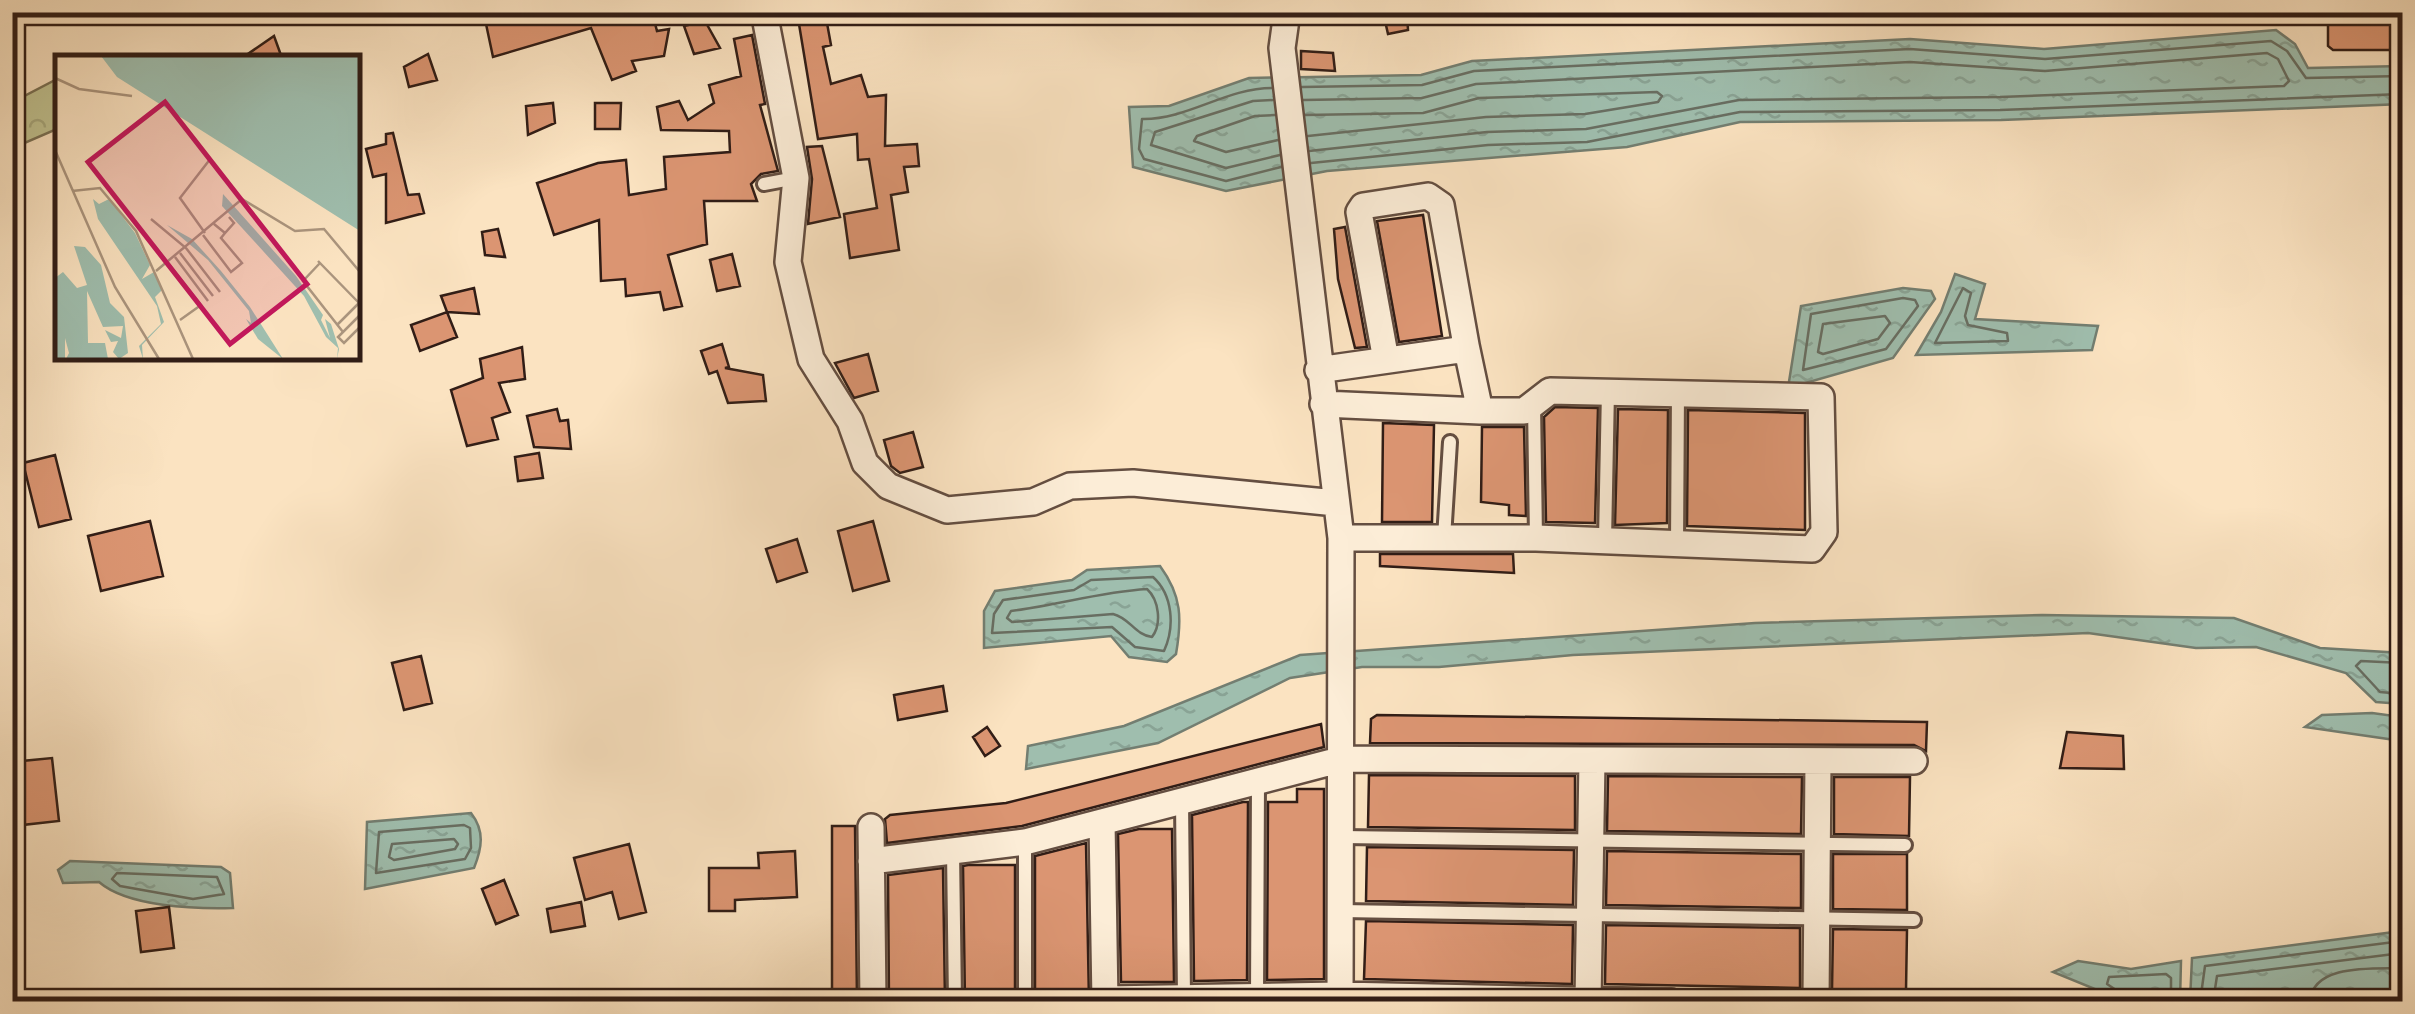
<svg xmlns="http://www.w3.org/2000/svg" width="2415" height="1014" font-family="Alegreya,serif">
<defs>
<pattern id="park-crowns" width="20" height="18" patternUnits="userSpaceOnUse" patternTransform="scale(2.5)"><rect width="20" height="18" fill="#c1c391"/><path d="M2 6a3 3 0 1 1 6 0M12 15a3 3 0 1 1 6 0" fill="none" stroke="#a6a77c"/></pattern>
<pattern id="water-ripples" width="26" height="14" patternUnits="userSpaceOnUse" patternTransform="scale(2.5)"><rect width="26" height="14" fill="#9fbeae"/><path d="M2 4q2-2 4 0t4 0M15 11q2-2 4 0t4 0" fill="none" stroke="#89a395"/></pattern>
</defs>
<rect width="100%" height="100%" fill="#fbe3c1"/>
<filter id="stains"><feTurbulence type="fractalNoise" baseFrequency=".002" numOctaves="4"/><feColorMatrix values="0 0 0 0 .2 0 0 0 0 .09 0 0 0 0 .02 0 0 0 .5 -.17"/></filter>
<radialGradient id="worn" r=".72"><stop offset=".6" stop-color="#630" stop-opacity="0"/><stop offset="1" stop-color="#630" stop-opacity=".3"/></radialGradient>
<path fill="url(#park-crowns)" stroke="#797054" stroke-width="2.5" d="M57,79V129L20,145L13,102Z"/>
<path fill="url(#water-ripples)" stroke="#737e71" stroke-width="2.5" d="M2276,30L2295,44L2308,68L2402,66V104L2001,120L1740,122L1627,147L1327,171L1226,191L1133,167L1129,107L1169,106L1249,78L1421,75L1472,61L1910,39L2044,49Z
M1955,274L1985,284L1975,319L2098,326L2092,350L1916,355L1941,312Z
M1903,288L1931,291L1935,299L1893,358L1788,388L1801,306Z
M1160,566C1182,596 1182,619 1176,654L1167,662L1129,657L1111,636L984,648V611L995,591L1072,580L1087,570Z
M2042,615L2234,618L2320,648L2402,653V704L2376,702L2346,673L2256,647L2196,648L2088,633L1573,655L1439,667H1362L1290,678L1158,743L1026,769L1028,746L1124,726L1300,655L1755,623Z
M2372,713L2402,717V741L2305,727L2322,715Z
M471,813C485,831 482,848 474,868L365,889L367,822Z
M70,861L221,867L230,873L233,908C195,909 128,907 99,882L63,883L58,870Z
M2402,931V990L2282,1001H2190L2192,958Z
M2078,961L2131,969L2181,961L2180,1001H2124L2053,972Z"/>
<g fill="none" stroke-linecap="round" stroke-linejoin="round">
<path stroke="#686e62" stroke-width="2.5" d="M1302,87L1422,85L1474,71L1910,49L2045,59L2271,41L2287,51L2306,78L2402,76
M1272,88C1226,88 1187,120 1142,119L1139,149L1144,159L1226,181L1281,167
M1273,100L1253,101L1155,132L1151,145L1226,168L1280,155
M1303,100L1422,98L1476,84L1910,62L2045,71L2267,53L2278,59L2289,81L2284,86L2000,97L1739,100L1586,129L1487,132L1309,151
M1275,115L1255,116L1197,136L1194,141L1226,152L1278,140
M1305,115L1423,113L1479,98L1657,92L1662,96L1658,102L1585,114L1486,117L1308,136
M1311,163L1488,145L1587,142L1740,112L2000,110L2402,94
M1963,288L1971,293L1965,316L1968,325L2007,333L2008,341L1935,343Z
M1903,298L1915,300L1918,306L1886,349L1803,370L1811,314Z
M1885,316L1890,323L1878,339L1823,354L1818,352L1823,324Z
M1153,577C1173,595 1175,627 1164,651L1135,647L1112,627L992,633L994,614L1003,600L1074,590L1091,580Z
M1147,589C1159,600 1162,624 1152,637C1135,635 1130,618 1113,614L1012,622L1007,618L1011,611C1058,605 1100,592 1147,589Z
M2402,663L2361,661L2356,666L2380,692L2402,694
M464,825L470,828L471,848L465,859L376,873L379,832Z
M454,839L458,844L455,849L394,860L389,857L392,844Z
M117,873L217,877L224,894L193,899L120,886L112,879Z
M2121,1002L2119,992L2107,984L2109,977L2166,974L2171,978V1002
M2200,1002L2205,966L2402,941
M2213,1002L2217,976L2402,953
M2310,1002C2312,963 2374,969 2402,968"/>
</g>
<path fill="#db9572" stroke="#311d16" stroke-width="2.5" d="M535,12H652L657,31L669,29L664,56L632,61L636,71L612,80L591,28L493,57L486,24Z
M797,12H825L831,45L823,47L831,84L861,75L868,97L886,95L885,146L917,144L919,166L904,167L908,192L891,195L899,250L850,258L844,214L877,208L869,159L858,160L857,134L818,139Z
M1383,12L1407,13L1408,30L1388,34Z
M2328,20L2402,21V46L2397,50H2333L2328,46Z
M705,21L720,48L694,54L684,26Z
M752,35L765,104L760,105L778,171L761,174L751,184L757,201H704L707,244L668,255L682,306L664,310L660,292L626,296L625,279L601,281L599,220L554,235L537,183L598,163L626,160L629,195L666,189L664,157L730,152L729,131L661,130L657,107L679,101L688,120L714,103L709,85L741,76L734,39Z
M274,36L282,58H242Z
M1301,51L1333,53L1335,71L1301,69Z
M428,54L437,80L409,87L404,67Z
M553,103L555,123L528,135L526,106Z
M595,103H621L620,129H595Z
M393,133L408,195L419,194L424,213L386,223V174L373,177L366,149L386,144V134Z
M822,146L840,217L808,224L812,179L807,147Z
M1423,215L1442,336L1399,342L1377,221Z
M1345,227L1367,347L1355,348L1338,279L1334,229Z
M498,229L505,257L485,255L482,232Z
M732,254L740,286L717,291L710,260Z
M474,288L479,314L447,312L441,296Z
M447,312L457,337L420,351L411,325Z
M722,344L729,367L725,368L763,375L766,401L728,403L717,371L709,374L701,351Z
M522,347L525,379L499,383L510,412L492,418L498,439L467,446L451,390L483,378L480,359Z
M868,354L878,391L854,398L835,363Z
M1555,407L1598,408L1595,523L1546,522L1544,417Z
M557,409L560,421L568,420L571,449L534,447L527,416Z
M1618,409L1668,410L1667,523L1615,525Z
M1688,410L1805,413V530L1687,526Z
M1383,423L1434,425L1432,522H1382Z
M1482,427H1524L1526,516L1509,515V505L1481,502Z
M913,432L923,467L900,473L891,466L884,440Z
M539,453L543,478L518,481L515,457Z
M55,455L71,519L39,527L23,463Z
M150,521L163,576L101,591L88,536Z
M873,521L889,581L853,591L838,531Z
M797,539L807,572L777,582L766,549Z
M1380,554H1513L1514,573L1380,566Z
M421,656L432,703L404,710L392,663Z
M943,686L947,711L898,720L894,695Z
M1377,715L1927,722L1926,751L1914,745L1370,743L1371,719Z
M1321,724L1324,747L1022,826L887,843L885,819L890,815L1006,803Z
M987,727L1000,746L985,756L973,737Z
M2067,732L2123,736L2124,769L2060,768Z
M52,758L59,821L22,825L18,787H12V762Z
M1369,775L1575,776V830L1368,827Z
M1608,776L1802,777L1801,834L1607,831Z
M1834,777H1910L1909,836L1834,834Z
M1297,789H1324V979L1267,980L1268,802H1297Z
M1243,802H1248L1247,980L1194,981L1192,815Z
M832,826H855L857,1002H832Z
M1139,829H1172L1174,982H1121L1118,834Z
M1086,843L1089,1002H1035V856Z
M629,844L646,912L619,919L612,892L585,900L574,858Z
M1367,847L1574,850L1573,905L1366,901Z
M795,851L797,897L735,900V911H709V868H759L758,853Z
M1607,851L1801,854V908L1606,905Z
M1833,854H1907V910L1833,909Z
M968,865H1015V1002H965L963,866Z
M943,868L945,1002H889L888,875Z
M504,880L518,915L496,924L482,889Z
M581,902L585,926L551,932L547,909Z
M169,907L174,948L141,952L136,911Z
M1366,921L1573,925L1572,984L1364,979Z
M1606,925L1800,928V988L1605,984Z
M1833,929L1907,930L1906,990H1832Z"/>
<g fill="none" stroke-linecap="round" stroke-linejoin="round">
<g stroke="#644e41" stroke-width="18">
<path id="lane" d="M764,184L796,178
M1534,405L1536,538
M1444,538L1450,442
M1605,540L1608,390
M1677,544L1678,391
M1182,801L1184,998
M1342,837L1905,845
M1025,842V1002
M953,851L955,1002
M1341,911L1914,920
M1257,997L1258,781"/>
</g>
<g stroke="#644e41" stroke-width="30">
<path id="street" d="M764,12L796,178L788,262L811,359L850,421L865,463L888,486L947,510L1033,502L1070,486L1133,483L1336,503
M1287,12L1282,48L1341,538L1340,1002
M1318,370L1459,350L1466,345L1441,205L1428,196L1363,206L1359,212L1386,360
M1323,404L1480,411
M1341,538H1536L1812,549L1824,532L1821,397L1550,391L1524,411H1480L1466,345
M1102,822L1105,1002
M871,827L873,1002
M871,861L1025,842L1343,759L1914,761
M1105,999L1340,995L1671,1002
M1588,1002L1592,760
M1816,1002L1818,761"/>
</g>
<use href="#lane" stroke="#fcedd7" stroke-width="12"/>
<use href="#street" stroke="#fcedd7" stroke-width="25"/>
</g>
<g transform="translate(55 55)">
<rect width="305" height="305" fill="#fbe3c1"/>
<path d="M46,1H305V176L62,22ZM168,139L241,221L268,260L266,265L275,283L270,264L276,269L284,294L282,304L283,293L271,282L249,241L167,151ZM38,144L44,149L54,144L80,178L95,210L87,224L99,217L107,235L100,242L109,267L87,290L88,304L84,291L106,269L102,251L43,164ZM112,170L137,184L166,216L195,252L228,304L203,284L191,264L196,268L194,256L153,205ZM19,191L30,192L46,210L55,248L69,262L73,298L64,304L58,297L63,286L56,287L50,275L66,283L68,271L48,272L32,236L33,288H50L53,304H11L14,298L10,283V304H0V223L8,217L22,233L32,230Z" fill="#9fbeae"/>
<path fill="none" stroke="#aa947d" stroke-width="2.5" d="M0,23L24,34L77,41M0,95L60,232L104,304M17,136L45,133L81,176L138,304M96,164L131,193L165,237M159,169L170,178L179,168L174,162M150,178L125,143L156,103M148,180L176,217L187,208L166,183L170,178M99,190L146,250L125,265M125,198L158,241M120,202L153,246M263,206L305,249M265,208L248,226L288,277M101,216L187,144L240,176L269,174L305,217M305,260L283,282L289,288L305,272M282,270L304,248"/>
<path fill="#c2185b" fill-opacity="0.15" stroke="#c2185b" stroke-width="5" d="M110,47L252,229L175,289L33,107Z"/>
<rect width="305" height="305" fill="none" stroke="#311d16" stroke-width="5"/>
</g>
<rect width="2415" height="1014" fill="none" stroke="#fbe3c1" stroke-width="50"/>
<rect x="15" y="15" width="2385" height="984" fill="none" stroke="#311d16" stroke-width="5"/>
<rect x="25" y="25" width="2365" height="964" fill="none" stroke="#311d16" stroke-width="2.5"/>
<rect width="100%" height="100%" filter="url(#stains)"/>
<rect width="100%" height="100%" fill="url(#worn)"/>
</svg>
